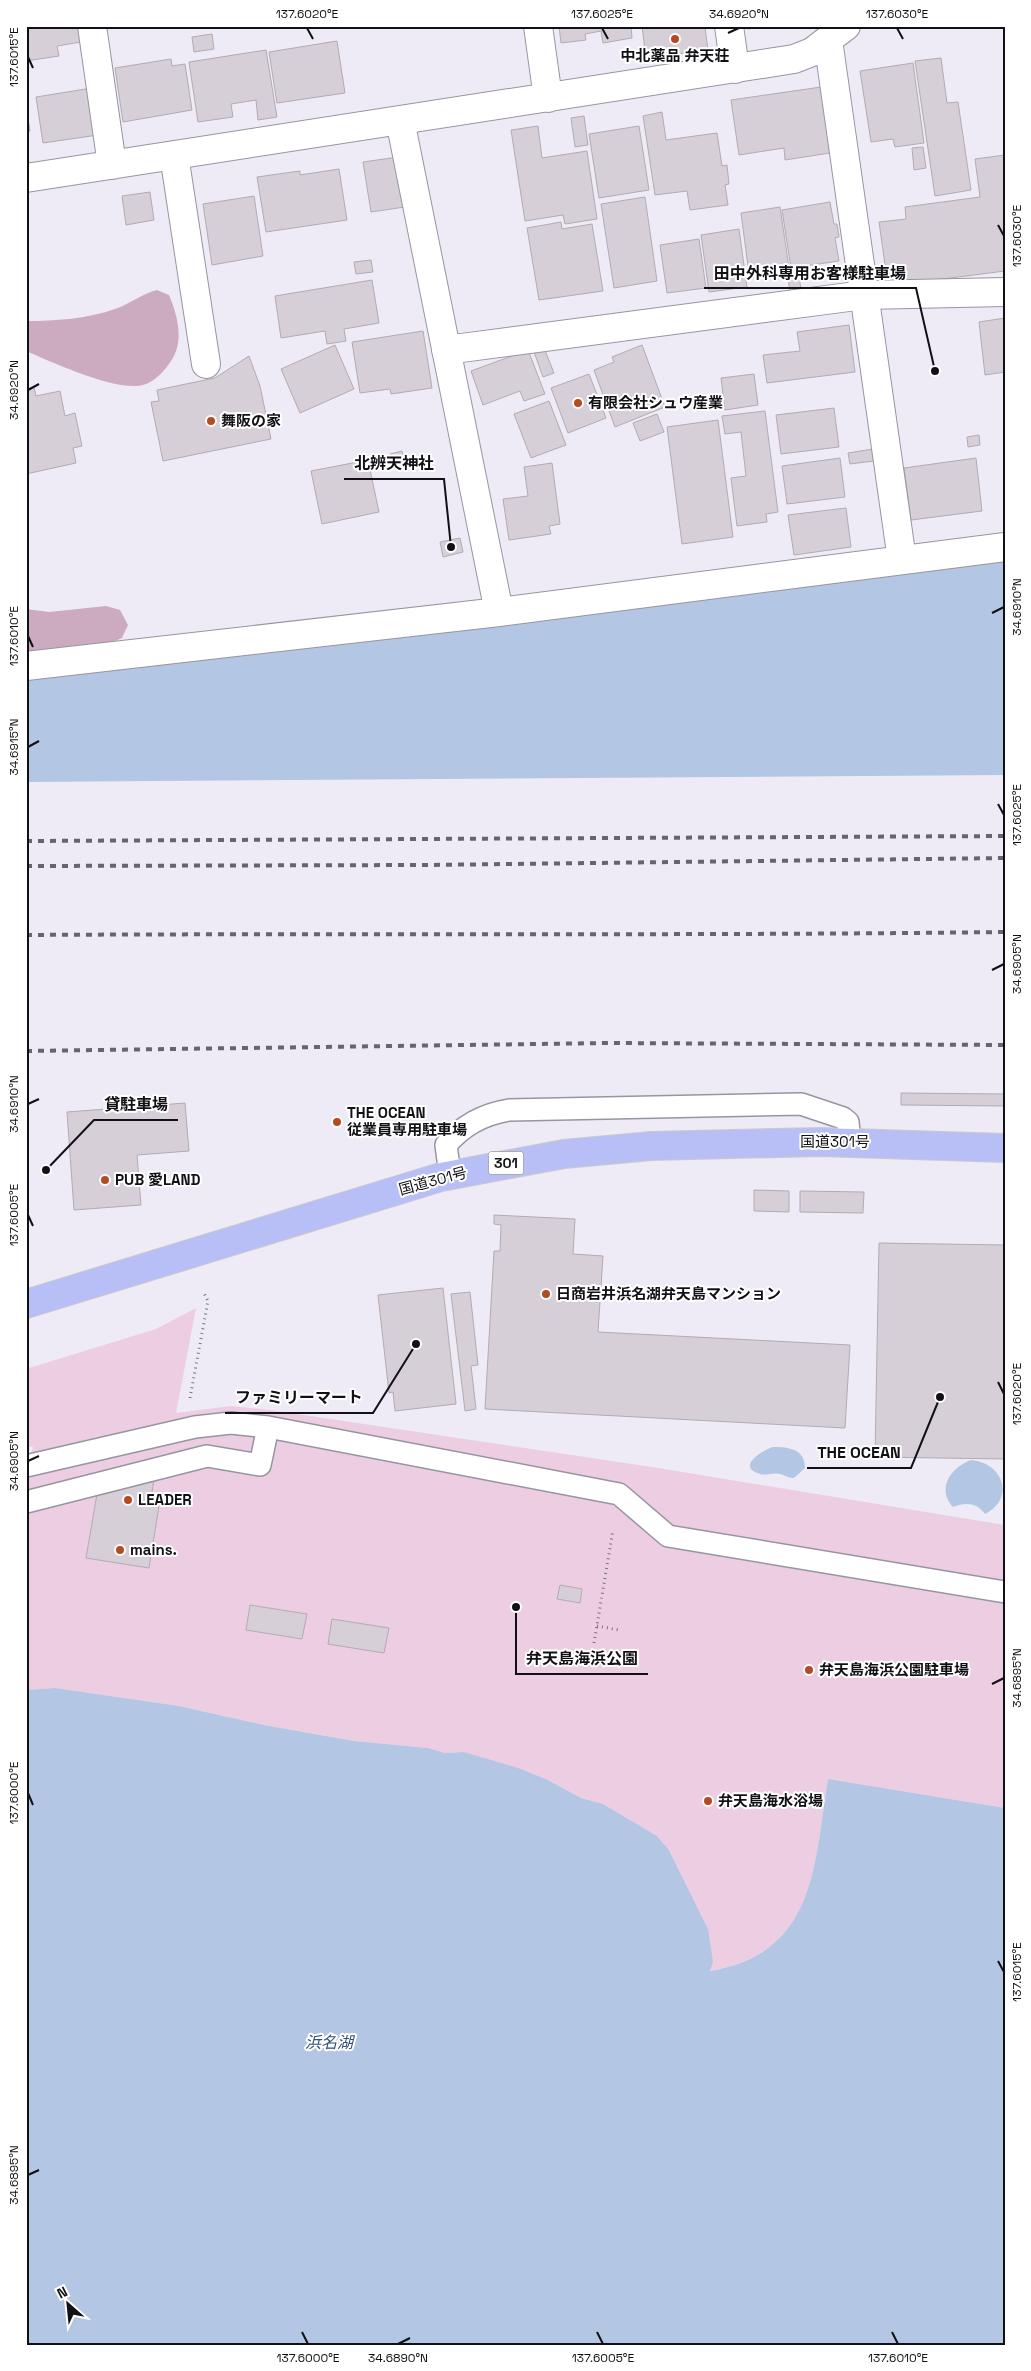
<svg xmlns="http://www.w3.org/2000/svg" width="1031" height="2371" font-family="'Space Grotesk','Noto Sans JP',sans-serif">
<rect width="100%" height="100%" fill="#eeebf6"/>
<path fill="#edcde1" d="M196,1308L176,1413L231,1406L270,1410L652,1467L1005,1525V1808L828,1779C814,1865 817,1953 709,1971L708,1929L669,1850L657,1836L603,1804L581,1798L548,1780L464,1752L445,1753L428,1748L354,1741L264,1725L179,1706L55,1688L26,1690V1472L33,1447L26,1446V1369L156,1329Z"/>
<path fill="#ccabc0" d="M157,290L169,295C177,314 185,341 171,361C165,370 155,382 143,385C116,392 52,362 26,351V321C56,321 86,319 115,309C130,304 141,294 157,290Z
M106,606L120,610L128,625L122,638L106,645L26,654V609L49,612Z"/>
<path fill="#b3c6e3" d="M1005,561V775L26,782V680L501,626Z
M773,1447C789,1447 805,1449 805,1468L794,1478C788,1478 785,1475 780,1474C773,1472 767,1476 760,1474C735,1467 763,1450 773,1447Z
M971,1460C1003,1463 1016,1498 985,1514C977,1503 966,1502 953,1507C936,1489 951,1467 971,1460Z
M55,1688L179,1706L264,1725L354,1741L428,1748L445,1753L464,1752L518,1768L548,1780L581,1798L603,1804L657,1836L669,1850L708,1929L713,1962L710,1971C817,1953 814,1864 828,1779L1005,1808V2345H26V1690Z"/>
<path fill="#d6cfd8" stroke="#b2abb4" d="M26,26H78L81,42L57,46L59,56L26,61Z
M559,26H631L632,38L603,43L601,31L585,34L586,40L561,43Z
M642,26H716L705,28L708,50L646,58Z
M747,26H773L747,29Z
M212,34L214,49L194,52L192,37Z
M337,41L345,93L277,103L269,52Z
M266,50L277,117L258,120L256,100L231,104L233,117L198,122L189,62Z
M941,58L947,103L958,102L971,190L935,196L915,61Z
M171,59L172,66L185,64L192,110L123,122L115,68Z
M913,63L924,143L895,147L893,139L871,142L860,71Z
M821,87L830,153L785,160L784,148L739,155L731,100Z
M92,88L98,135L43,143L36,97Z
M26,106L30,131L26,132Z
M662,112L666,140L717,133L722,166L727,165L729,184L725,185L728,205L690,210L687,191L655,195L643,116Z
M584,116L588,145L575,147L571,118Z
M538,126L542,158L587,151L597,219L565,224L563,215L525,221L511,130Z
M639,126L649,190L599,198L589,134Z
M923,147L926,168L914,170L912,148Z
M1005,155V271L888,286L879,222L906,219L905,207L980,197L975,159Z
M398,157L405,207L371,212L363,162Z
M339,169L347,220L266,232L257,177L300,171V175Z
M150,192L154,220L126,225L122,196Z
M254,196L263,256L212,265L203,204Z
M645,197L657,281L614,288L601,204Z
M830,202L834,224H837L839,237L835,238L839,261L791,268L782,210Z
M780,207L789,268L749,274L741,213Z
M561,222L562,229L592,224L603,291L539,300L527,228Z
M739,229L747,287L709,292L701,235Z
M699,239L706,288L667,293L660,245Z
M371,260L373,272L356,274L354,262Z
M799,276L801,290L790,292L788,278Z
M372,280L379,323L344,329L346,341L327,344L325,331L281,338L275,296Z
M1005,318V372L985,375L979,322Z
M849,325L855,372L767,383L763,355L800,351L797,332Z
M423,331L432,388L391,394L390,389L360,393L352,342Z
M335,345L354,389L300,413L281,369Z
M642,345L665,407L615,427L594,370L614,362L612,357Z
M544,348L554,373L543,377L534,352Z
M528,350L545,394L524,401L520,391L483,405L471,371Z
M249,356L260,386L271,439L163,461L151,402L159,401L157,390L215,378Z
M589,374L606,418L568,433L551,388Z
M754,374L758,405L725,410L721,378Z
M34,387L36,396L60,391L65,416L75,413L82,446L73,448L76,463L26,474V389Z
M549,401L566,445L531,458L514,414Z
M834,408L839,447L781,454L776,415Z
M765,411L778,512L766,514L767,522L737,526L731,478L746,476L741,432L725,434L722,416Z
M657,414L664,432L640,441L633,423Z
M718,420L733,537L682,544L667,427Z
M979,435L980,445L968,447L967,437Z
M873,449L874,461L850,464L848,453Z
M402,451L405,461L392,464L390,454Z
M840,458L845,497L787,504L782,466Z
M976,458L982,511L911,520L904,468Z
M368,460L379,512L322,524L311,471Z
M552,463L560,524L549,526L551,534L509,540L503,499L528,496L524,467Z
M846,508L851,547L794,555L788,515Z
M460,538L463,552L443,557L440,542Z
M901,1093L1005,1094V1106L901,1105Z
M185,1103L189,1151L137,1155L141,1205L74,1210L67,1112Z
M754,1190L789,1191V1212L754,1211Z
M800,1191L864,1192L863,1213L800,1212Z
M494,1215L575,1219L573,1254L603,1256L598,1332L850,1345L845,1428L485,1409L494,1251H500L501,1225L494,1224Z
M879,1243L1005,1245V1459L875,1457Z
M443,1288L456,1404L395,1411L393,1392L389,1393L378,1295Z
M470,1292L478,1365L471,1366L476,1409L465,1411L451,1294Z
M154,1479L150,1505L159,1506L149,1568L86,1558L97,1494Z
M560,1585L582,1589L580,1603L557,1599Z
M250,1605L307,1614L302,1639L246,1630Z
M332,1619L389,1628L384,1653L328,1644Z"/>
<g fill="none" stroke-linecap="round" stroke-linejoin="round">
<g stroke="#97959f" stroke-width="24">
<path id="service" d="M450,1175L446,1145C462,1126 484,1114 509,1110L801,1104L843,1118L848,1122L850,1142
M26,1466L195,1427L231,1423L268,1427L619,1494L668,1536L1005,1592
M26,1502L207,1456L260,1465L268,1427"/>
</g>
<g stroke="#97959f" stroke-width="30">
<path id="minor" d="M92,26L112,165
M538,26L548,98
M729,26L735,69
M828,40L902,560
M400,120L499,612
M174,155L206,364
M26,178L794,59L812,52L846,26
M446,350L864,295L1005,292
M26,666L499,612L1005,547"/>
</g>
<g stroke="#cbcacb" stroke-width="30">
<path id="trunk" d="M26,1304L441,1177L564,1154L651,1146L820,1142L1005,1148"/>
</g>
<path stroke="#77757c" stroke-width="3" stroke-dasharray="1 4" stroke-linecap="butt" d="M190,1398L208,1301L203,1291
M597,1626L619,1630
M594,1643L613,1530"/>
<use href="#service" stroke="#fff" stroke-width="21"/>
<use href="#minor" stroke="#fff" stroke-width="28"/>
<use href="#trunk" stroke="#b8bff6" stroke-width="28"/>
<path stroke="#67656c" stroke-width="4" stroke-dasharray="6 6" stroke-linecap="butt" d="M26,841L1005,836
M26,866L427,865L1005,858
M26,935C352,933 679,936 1005,932
M26,1051L611,1043L1005,1045"/>
</g>
<path fill="none" stroke="#111014" stroke-width="2" d="M307,28L313,39M602,28L608,39M897,28L903,39M728,33L739,28M28,57L33,68M998,225L1004,236M28,390L39,384M992,613L1004,607M28,636L33,647M28,747L39,741M998,804L1004,815M992,970L1004,964M28,1104L39,1099M28,1215L33,1226M998,1382L1004,1394M28,1461L39,1456M992,1684L1004,1678M28,1793L33,1805M998,1961L1004,1972M28,2175L39,2170M302,2332L308,2344M597,2332L603,2344M892,2332L898,2344M398,2344L410,2338"/>
<g fill="#b34c24" stroke="#fff" stroke-width="2">
<circle cx="675" cy="39" r="5"/>
<circle cx="578" cy="403" r="5"/>
<circle cx="211" cy="421" r="5"/>
<circle cx="337" cy="1122" r="5"/>
<circle cx="105" cy="1180" r="5"/>
<circle cx="546" cy="1294" r="5"/>
<circle cx="128" cy="1500" r="5"/>
<circle cx="120" cy="1550" r="5"/>
<circle cx="809" cy="1670" r="5"/>
<circle cx="708" cy="1801" r="5"/>
</g>
<g text-anchor="middle" stroke-width="4" stroke-linejoin="round" paint-order="stroke">
<rect fill="#fff" stroke="#58585a" stroke-width="1" x="488.5" y="1151.5" width="35" height="23" rx="4"/>
<g font-size="14" font-weight="bold" fill="#111014">
<text x="506" y="1168">301</text>
</g>
<g font-size="15" font-weight="bold" fill="#111014" stroke="#fff" text-anchor="start">
<text x="675" y="61" text-anchor="middle">中北薬品 弁天荘</text>
<text x="588" y="408">有限会社シュウ産業</text>
<text x="221" y="426">舞阪の家</text>
<text x="347" y="1118">THE OCEAN<tspan x="347" dy="17">従業員専用駐車場</tspan></text>
<text x="115" y="1185">PUB 愛LAND</text>
<text x="556" y="1299">日商岩井浜名湖弁天島マンション</text>
<text x="138" y="1505">LEADER</text>
<text x="130" y="1555">mains.</text>
<text x="819" y="1675">弁天島海浜公園駐車場</text>
<text x="718" y="1806">弁天島海水浴場</text>
</g>
<g font-size="15" fill="#111014" stroke="#fff">
<text x="835" y="1147">国道301号</text>
<text transform="translate(433 1181) rotate(-15)" y="5">国道301号</text>
</g>
<g font-size="16" font-style="italic" fill="#344f79" stroke="#fff">
<text x="329" y="2048">浜名湖</text>
</g>
</g>
<path fill="none" stroke="#111014" stroke-width="2" d="M935 371L916 288H704M451 547L444 479H344M46 1170L94 1120H178M416 1344L373 1413H225M940 1397L911 1468H807M516 1607L516 1674H648"/>
<g fill="#111014" stroke="#fff" stroke-width="2">
<circle cx="935" cy="371" r="5"/>
<circle cx="451" cy="547" r="5"/>
<circle cx="46" cy="1170" r="5"/>
<circle cx="416" cy="1344" r="5"/>
<circle cx="940" cy="1397" r="5"/>
<circle cx="516" cy="1607" r="5"/>
</g>
<g font-size="16" text-anchor="middle" font-weight="bold" fill="#111014" stroke="#fff" stroke-width="4" stroke-linejoin="round" paint-order="stroke">
<text x="810" y="279">田中外科専用お客様駐車場</text>
<text x="394" y="469">北辨天神社</text>
<text x="136" y="1110">貸駐車場</text>
<text x="299" y="1403">ファミリーマート</text>
<text x="859" y="1458">THE OCEAN</text>
<text x="582" y="1664">弁天島海浜公園</text>
</g>
<rect width="1031" height="2371" fill="none" stroke="#ffffff" stroke-width="55"/>
<g transform="translate(68 2304) rotate(333)" stroke="#ffffff" stroke-width="4" paint-order="stroke">
<path d="M0-4L9 19L0 12L-9 19Z" fill="#111014"/>
<text y="-8" font-size="14" font-weight="bold" text-anchor="middle" fill="#111014">N</text>
</g>
<rect x="28" y="28" width="976" height="2316" fill="none" stroke="#111014" stroke-width="2"/>
<g font-size="12" text-anchor="middle" fill="#111014">
<text x="307" y="18">137.6020°E</text>
<text x="602" y="18">137.6025°E</text>
<text x="739" y="18">34.6920°N</text>
<text x="897" y="18">137.6030°E</text>
<text transform="translate(14 57) rotate(-90)" y="4">137.6015°E</text>
<text transform="translate(1017 236) rotate(-90)" y="4">137.6030°E</text>
<text transform="translate(14 390) rotate(-90)" y="4">34.6920°N</text>
<text transform="translate(1017 607) rotate(-90)" y="4">34.6910°N</text>
<text transform="translate(14 636) rotate(-90)" y="4">137.6010°E</text>
<text transform="translate(14 747) rotate(-90)" y="4">34.6915°N</text>
<text transform="translate(1017 815) rotate(-90)" y="4">137.6025°E</text>
<text transform="translate(1017 964) rotate(-90)" y="4">34.6905°N</text>
<text transform="translate(14 1104) rotate(-90)" y="4">34.6910°N</text>
<text transform="translate(14 1215) rotate(-90)" y="4">137.6005°E</text>
<text transform="translate(1017 1394) rotate(-90)" y="4">137.6020°E</text>
<text transform="translate(14 1461) rotate(-90)" y="4">34.6905°N</text>
<text transform="translate(1017 1678) rotate(-90)" y="4">34.6895°N</text>
<text transform="translate(14 1793) rotate(-90)" y="4">137.6000°E</text>
<text transform="translate(1017 1972) rotate(-90)" y="4">137.6015°E</text>
<text transform="translate(14 2175) rotate(-90)" y="4">34.6895°N</text>
<text x="308" y="2362">137.6000°E</text>
<text x="398" y="2362">34.6890°N</text>
<text x="603" y="2362">137.6005°E</text>
<text x="898" y="2362">137.6010°E</text>
</g>
</svg>
